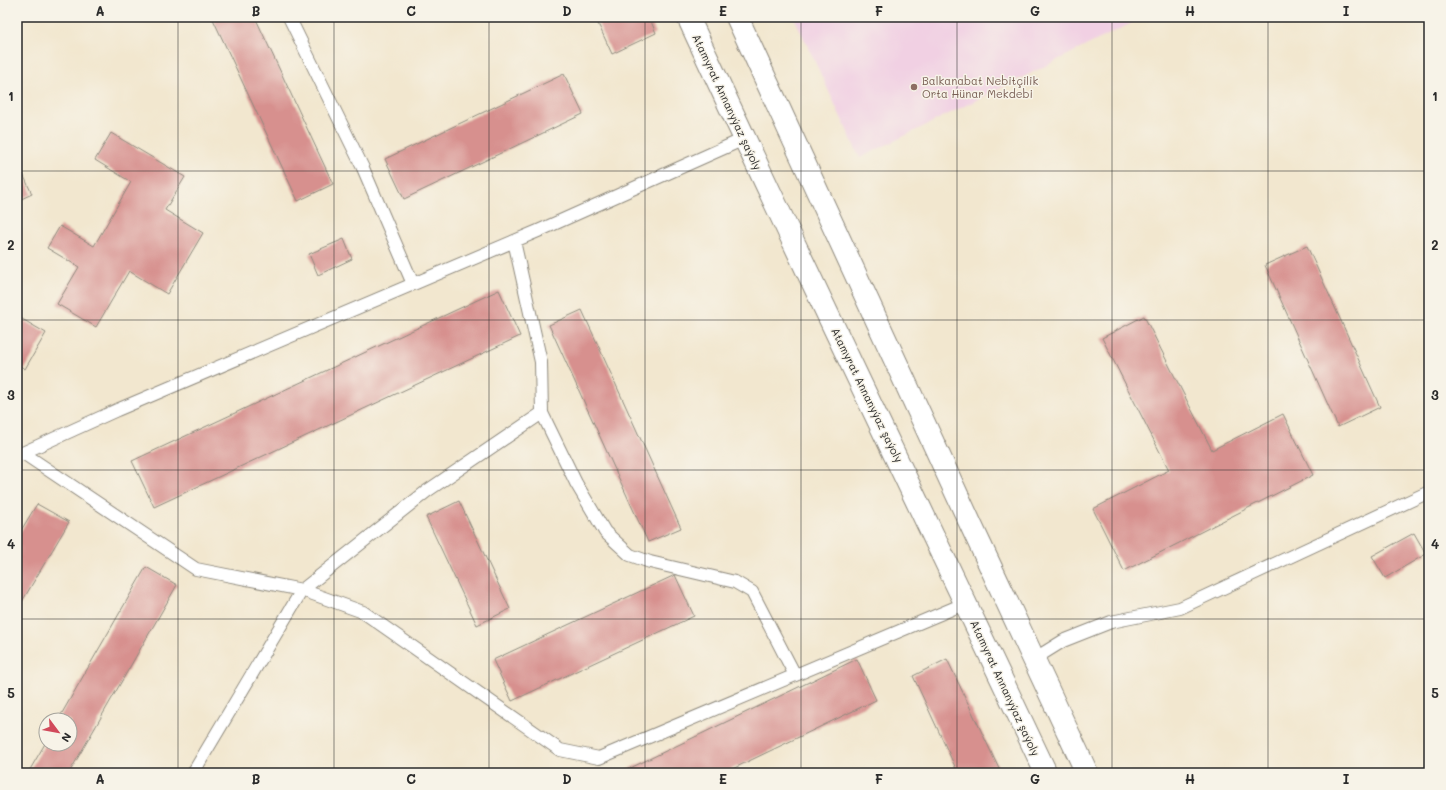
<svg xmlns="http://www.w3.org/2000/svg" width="1446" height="790" font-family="Mali,sans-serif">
<rect width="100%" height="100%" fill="#f7f3e8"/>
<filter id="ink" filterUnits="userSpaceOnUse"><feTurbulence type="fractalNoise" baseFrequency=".025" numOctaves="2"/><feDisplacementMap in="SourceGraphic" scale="8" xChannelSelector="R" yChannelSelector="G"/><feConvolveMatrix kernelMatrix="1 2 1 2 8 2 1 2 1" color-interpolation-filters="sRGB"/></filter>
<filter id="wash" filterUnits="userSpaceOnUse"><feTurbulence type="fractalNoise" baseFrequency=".012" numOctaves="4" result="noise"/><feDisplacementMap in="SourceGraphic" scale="16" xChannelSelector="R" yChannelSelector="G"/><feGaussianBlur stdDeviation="0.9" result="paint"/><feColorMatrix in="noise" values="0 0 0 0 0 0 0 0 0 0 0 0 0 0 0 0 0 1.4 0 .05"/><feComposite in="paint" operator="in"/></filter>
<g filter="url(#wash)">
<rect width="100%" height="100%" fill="#f2e7cf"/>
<path fill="#f1d0e3" d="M794,17H1144L860,158Z"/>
<g id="blocks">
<path fill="#d7908e" d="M212,17H255L333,184L298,201Z
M595,17H649L656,33L612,54Z
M564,74L583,114L404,199L385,159Z
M111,133L185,177L165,210L203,233L167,294L129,271L96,327L57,304L79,267L47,248L60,226L94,246L131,182L95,160Z
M17,161L32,194L17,201Z
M344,239L352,259L318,275L309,254Z
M1307,246L1380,407L1338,427L1265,265Z
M499,290L520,336L154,507L132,461Z
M582,310L681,528L648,542L549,325Z
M17,316L46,333L25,369L17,364Z
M1144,316L1212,450L1283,414L1313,475L1124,571L1093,509L1169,470L1102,338Z
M459,501L510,609L477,625L426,517Z
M37,504L69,522L17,610V537Z
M1414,533L1426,554L1385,578L1372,556Z
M146,567L177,585L69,773H28L46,742V744H70V720H58Z
M675,575L694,616L512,701L493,660Z
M857,659L876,700L724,773H620Z
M947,659L1001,773H958L913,676Z"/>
</g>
</g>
<g filter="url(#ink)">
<use href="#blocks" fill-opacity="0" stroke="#8e897d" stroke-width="1"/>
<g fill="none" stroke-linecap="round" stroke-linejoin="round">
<g stroke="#8e897d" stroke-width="14">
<path id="service" d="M289,17L363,168L413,284
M514,241L541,362L542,413L576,483L605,532L630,555L650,562L735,582L752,592L795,675
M23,453L196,569L302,590L363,612L560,750L599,758L966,603
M18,455L117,410L538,231L744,139
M1034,659L1063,641L1111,622L1180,608L1429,492
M193,773L302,590L427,491L542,413"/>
</g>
<g stroke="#8e897d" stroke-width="24">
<path id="tertiary" d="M688,17C805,270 927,521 1046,773
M737,17L971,525L1087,773"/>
</g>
<use href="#service" stroke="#fff" stroke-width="12"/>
<use href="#tertiary" stroke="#fff" stroke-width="22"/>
</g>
</g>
<path fill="none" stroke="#2b2b2b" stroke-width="1" stroke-opacity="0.55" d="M178,17V773M334,17V773M489,17V773M645,17V773M801,17V773M957,17V773M1112,17V773M1268,17V773M17,171H1429M17,320H1429M17,470H1429M17,619H1429"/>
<circle fill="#8d6e63" stroke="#f7f3e8" stroke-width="1.5" cx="914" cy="87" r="4"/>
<g text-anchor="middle" stroke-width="3" stroke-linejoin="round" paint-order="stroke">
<g font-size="11" fill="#785e54" stroke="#f7f3e8" text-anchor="start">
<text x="922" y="85">Balkanabat Nebitçilik<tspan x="922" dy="13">Orta Hünar Mekdebi</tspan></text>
</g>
<g font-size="11" fill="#2b2b2b" stroke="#f7f3e8">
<text transform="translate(727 102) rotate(65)" y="4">Atamyrat Annanyýaz şaýoly</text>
<text transform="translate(867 395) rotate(64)" y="4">Atamyrat Annanyýaz şaýoly</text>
<text transform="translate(1005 688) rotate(65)" y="4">Atamyrat Annanyýaz şaýoly</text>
</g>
</g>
<rect width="1446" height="790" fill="none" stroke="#f7f3e8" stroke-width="44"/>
<g transform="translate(58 732) rotate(122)"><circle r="19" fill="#f7f3e8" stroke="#a5a39c"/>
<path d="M0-3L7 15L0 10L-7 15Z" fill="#d1495b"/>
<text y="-6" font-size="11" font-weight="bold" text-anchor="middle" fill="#2b2b2b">N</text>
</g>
<rect x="22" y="22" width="1402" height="746" fill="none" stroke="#2b2b2b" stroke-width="1.5"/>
<g font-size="13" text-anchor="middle" font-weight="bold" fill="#2b2b2b">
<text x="100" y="16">A</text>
<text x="256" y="16">B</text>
<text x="411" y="16">C</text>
<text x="567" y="16">D</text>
<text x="723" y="16">E</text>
<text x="879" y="16">F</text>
<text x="1035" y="16">G</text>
<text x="1190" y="16">H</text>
<text x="1346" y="16">I</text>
<text x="11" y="101">1</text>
<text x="1435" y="101">1</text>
<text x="11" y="250">2</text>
<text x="1435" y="250">2</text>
<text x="11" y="400">3</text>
<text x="1435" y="400">3</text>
<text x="11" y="549">4</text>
<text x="1435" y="549">4</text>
<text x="11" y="698">5</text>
<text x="1435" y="698">5</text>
<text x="100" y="784">A</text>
<text x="256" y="784">B</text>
<text x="411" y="784">C</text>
<text x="567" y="784">D</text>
<text x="723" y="784">E</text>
<text x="879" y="784">F</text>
<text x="1035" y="784">G</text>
<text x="1190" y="784">H</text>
<text x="1346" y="784">I</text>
</g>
</svg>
